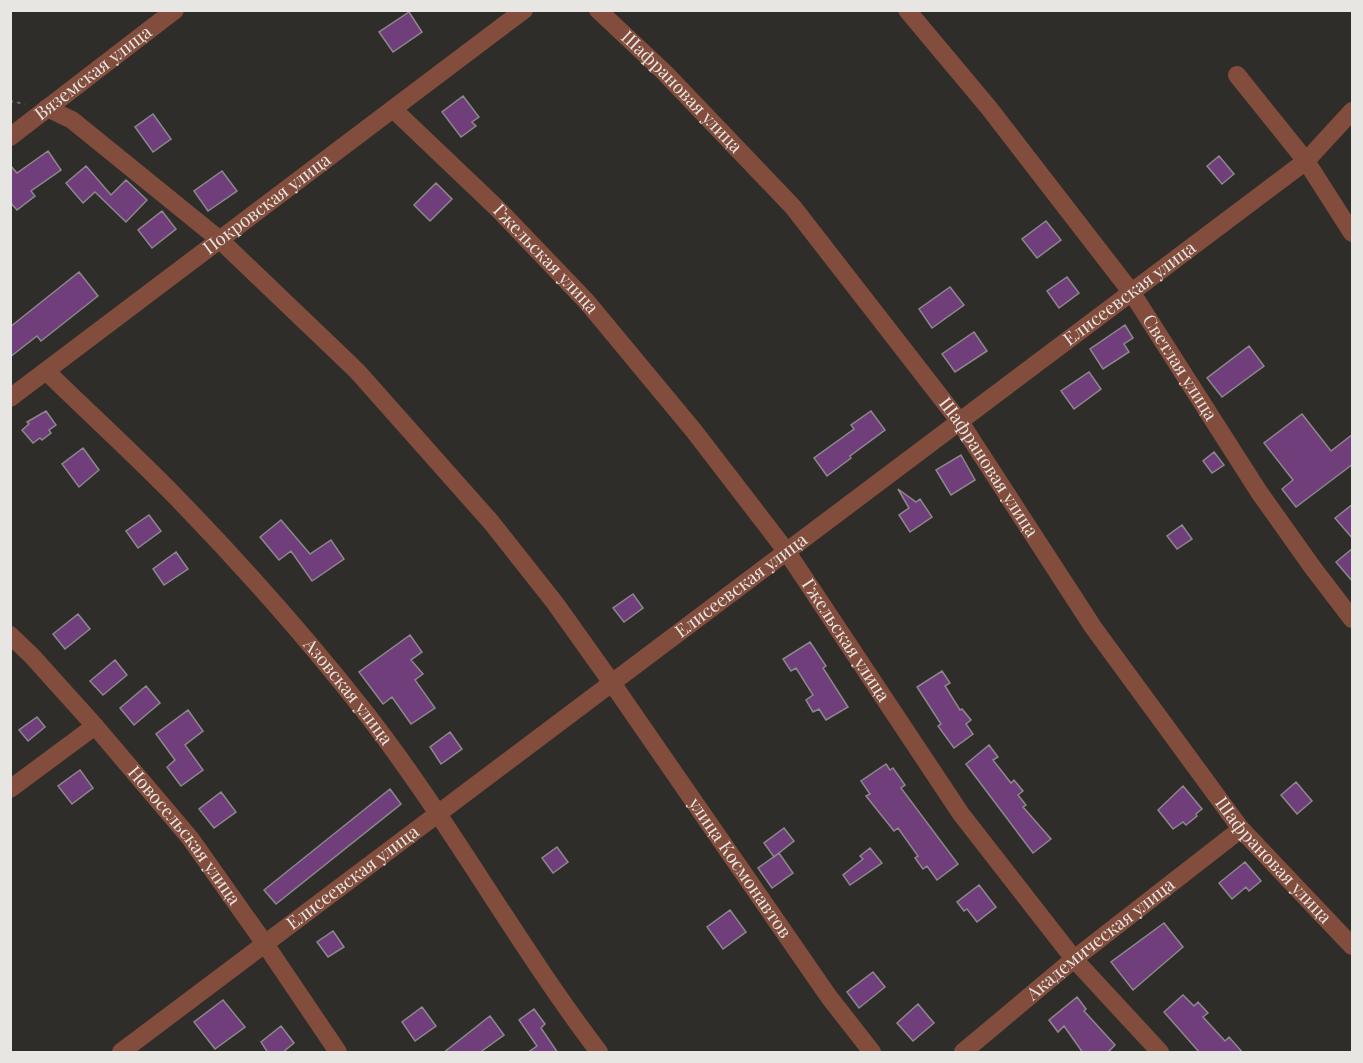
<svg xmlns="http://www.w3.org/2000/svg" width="1363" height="1063" font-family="'Playfair Display',serif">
<rect width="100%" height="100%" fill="#2e2d29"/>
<path fill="#703e7a" stroke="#8c888c" stroke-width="1.5" d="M409,12L422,32L393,52L379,32Z
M463,96L479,117L472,122L476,126L461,137L442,112Z
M153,114L171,139L153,152L135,127Z
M48,151L61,170L31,191L35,196L17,210L10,202V165L17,173Z
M1219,156L1234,174L1222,184L1207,166Z
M86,166L111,195L126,180L147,200L126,222L95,192L83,203L66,183Z
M222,171L237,191L208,211L194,191Z
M436,183L452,199L430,221L414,205Z
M162,211L176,229L152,248L138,230Z
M1046,221L1061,240L1037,258L1022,239Z
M79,272L98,296L41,341L37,336L10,357V327Z
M1067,277L1079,293L1059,308L1047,291Z
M950,287L964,305L932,328L919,309Z
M1125,325L1133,338L1124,344L1129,352L1103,369L1090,349Z
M974,332L987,351L955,372L942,354Z
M1249,346L1264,366L1222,397L1207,378Z
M1089,372L1101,389L1074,409L1061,391Z
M46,411L56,425L49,430L51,433L42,440L40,438L33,443L22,430L29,424L27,422Z
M871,411L885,430L850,456L851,458L827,476L814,458L854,429L851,425Z
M1302,414L1331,451L1353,434V464L1296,507L1282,489L1293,480L1264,443Z
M83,448L99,470L79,487L62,464Z
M1214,452L1224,465L1212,473L1203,461Z
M961,455L975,480L951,495L936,470Z
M898,489L916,502L920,499L932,517L910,532L899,515L909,508Z
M1353,504V539L1335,518Z
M149,515L161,531L138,548L126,531Z
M281,520L310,554L331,540L344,559L312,581L291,551L279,560L260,537Z
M1182,525L1192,539L1177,549L1167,536Z
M1353,548V582L1336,562Z
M176,552L188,569L164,585L153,569Z
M633,594L643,608L624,622L613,608Z
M78,614L90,629L65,649L53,634Z
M410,635L422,652L411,660L423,674L415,680L435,708L411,724L392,697L383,704L359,672Z
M810,642L826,666L823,668L848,707L826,720L819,709L813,712L806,700L813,695L796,668L791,671L783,659Z
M115,660L127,675L103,695L90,681Z
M942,671L950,683L945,686L960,710L962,709L971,720L966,724L973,734L954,748L938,726L941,724L917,687Z
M146,686L160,703L134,725L120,708Z
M188,710L203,731L185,745L203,770L181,786L167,767L175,760L156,734Z
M37,717L45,727L28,741L19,730Z
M450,732L462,749L441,764L430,747Z
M989,745L998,757L993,760L1011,783L1014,780L1023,791L1018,795L1026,805L1023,807L1051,839L1033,853L966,764Z
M886,764L890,770L893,768L905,785L901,788L958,864L937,880L927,866L923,869L915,858L918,856L898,828L894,831L866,796L870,794L861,781Z
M80,770L93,788L72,804L58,786Z
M1296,782L1312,801L1297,814L1281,795Z
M1183,786L1202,809L1196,814L1197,816L1186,825L1183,822L1173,829L1158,810Z
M390,789L401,804L276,904L264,890Z
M221,792L236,812L214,828L199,809Z
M784,828L794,841L774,857L764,843Z
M557,847L568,862L553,873L542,858Z
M870,848L882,863L850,885L843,875L863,859L860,856Z
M779,853L793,873L772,888L758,868Z
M1245,862L1261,881L1249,891L1246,887L1232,899L1219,883Z
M979,885L996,907L977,922L967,909L964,911L957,902Z
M730,910L746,932L723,949L707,927Z
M1164,923L1183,947L1133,990L1111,962Z
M333,931L344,947L328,957L317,942Z
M873,972L885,987L859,1008L847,992Z
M1183,995L1194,1006L1198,1002L1208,1013L1203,1017L1225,1041L1229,1037L1243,1053H1200L1164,1012Z
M1077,997L1086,1009L1084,1011L1115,1045L1107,1053H1083L1064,1026L1058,1032L1049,1020Z
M223,1000L245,1027L215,1049L194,1022Z
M918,1004L934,1023L913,1041L897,1023Z
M422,1007L436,1026L415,1041L402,1022Z
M534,1009L545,1024L541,1028L558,1053H527L537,1046L519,1020Z
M490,1016L504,1035L479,1053H443Z
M281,1026L294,1043L282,1053H268L261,1042Z"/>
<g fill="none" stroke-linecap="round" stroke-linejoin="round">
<path stroke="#6f6e6b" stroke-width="2" stroke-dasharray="3 4.5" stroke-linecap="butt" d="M10,101L25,104"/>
<g stroke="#824d3c" stroke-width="18">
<path id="s1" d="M598,10L664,72L793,207L960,422L1093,627L1241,829L1352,946"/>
<path id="s2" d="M907,10L989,108L1132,293L1259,492L1313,568L1352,619"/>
<path d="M1237,75L1306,161L1352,233"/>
<path id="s3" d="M47,108L72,120L220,240L357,371L491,522L555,603L612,683L829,997L872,1052"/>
<path id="s4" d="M393,109L499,210L587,302L694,431L787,552L961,814L1074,959L1160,1052"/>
<path id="s5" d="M10,137L175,10"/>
<path id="s6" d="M46,371C89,413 134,454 176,497C243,566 306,637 365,712C450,821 516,943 599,1052"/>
<path id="s7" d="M10,398L524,10"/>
<path id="s8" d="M10,635L32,656L95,726L190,838L265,944L338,1052"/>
<path d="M10,789L95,726"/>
<path id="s9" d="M121,1052L1306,161L1352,111"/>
<path id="s10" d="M963,1052L1074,959L1241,829"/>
</g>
</g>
<g text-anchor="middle" stroke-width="5" stroke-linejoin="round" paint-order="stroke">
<g font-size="18" fill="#e7e6e3" stroke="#252320">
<text dy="6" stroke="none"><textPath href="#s5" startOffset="105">Вяземская улица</textPath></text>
<text dy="6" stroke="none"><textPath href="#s1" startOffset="117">Шафрановая улица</textPath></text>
<text dy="6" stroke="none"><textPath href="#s7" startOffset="322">Покровская улица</textPath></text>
<text dy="6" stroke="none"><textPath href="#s4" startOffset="214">Гжельская улица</textPath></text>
<text dy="6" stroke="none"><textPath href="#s9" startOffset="1262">Елисеевская улица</textPath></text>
<text dy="6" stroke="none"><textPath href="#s2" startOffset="450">Светлая улица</textPath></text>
<text dy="6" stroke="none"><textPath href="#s1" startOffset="603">Шафрановая улица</textPath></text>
<text dy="6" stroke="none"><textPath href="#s9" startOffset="776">Елисеевская улица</textPath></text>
<text dy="6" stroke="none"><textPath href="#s4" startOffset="700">Гжельская улица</textPath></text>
<text dy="6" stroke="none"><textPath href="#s6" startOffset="441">Азовская улица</textPath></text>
<text dy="6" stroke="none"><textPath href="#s8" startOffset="266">Новосельская улица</textPath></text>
<text dy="6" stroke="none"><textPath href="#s1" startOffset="1089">Шафрановая улица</textPath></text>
<text dy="6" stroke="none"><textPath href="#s3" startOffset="1036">улица Космонавтов</textPath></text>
<text dy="6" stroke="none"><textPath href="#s9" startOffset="290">Елисеевская улица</textPath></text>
<text dy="6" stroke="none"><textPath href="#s10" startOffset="178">Академическая улица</textPath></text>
</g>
</g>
<rect width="1363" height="1063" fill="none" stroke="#e7e6e3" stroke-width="24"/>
</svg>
